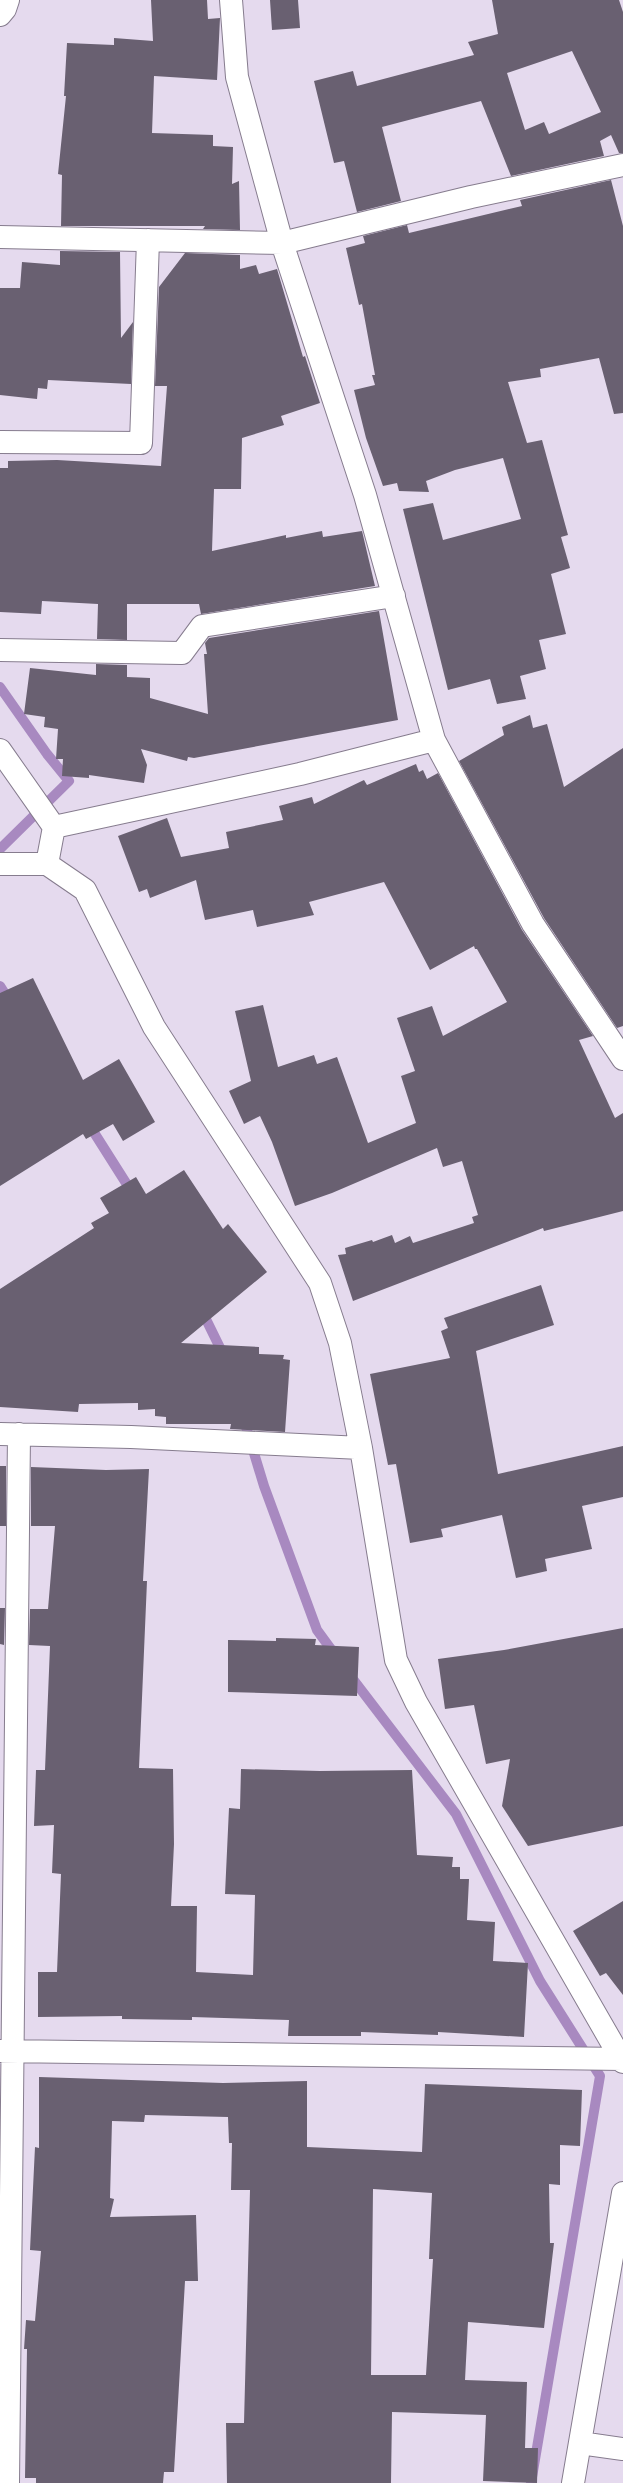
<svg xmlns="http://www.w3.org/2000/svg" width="623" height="2483" font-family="'Roboto Serif',serif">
<rect width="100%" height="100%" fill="#e5daee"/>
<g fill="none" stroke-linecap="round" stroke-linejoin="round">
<path stroke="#a889c0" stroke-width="10" d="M0,687L47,754L69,781L0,849
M0,986L10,1002
M88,1123L133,1194
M201,1309L224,1356
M243,1417L264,1486L317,1630L336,1656
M349,1674L456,1814L540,1981L600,2076L531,2483"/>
</g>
<path fill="#696071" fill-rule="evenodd" d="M151,0H207L208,19L220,18L217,80L154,76L152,133L213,135V146L233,147L232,184L239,181L240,230L203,229L205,226H61L62,175L58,174L66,96H64L67,43L114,45V38L153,41Z
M270,0H298L300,28L272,30Z
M492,0H619L623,12V153H619L611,135L600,141L604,156L511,176L481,101L382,127L401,201L357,212L344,161L334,163L314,81L353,71L357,86L474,55L468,42L498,34ZM572,51L601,112L549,134L544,122L525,130L507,73Z
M611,180L623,226V413L614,414L599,358L540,369L541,377L508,382L527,443L542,440L568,535L561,537L570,568L551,574L566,634L539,640L546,669L520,676L526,699L497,704L490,679L448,690L403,509L433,503L443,540L521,519L503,458L455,470L426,481L429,492L399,491L397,483L383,486L366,438L354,390L375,385L372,375H375L362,304L359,305L346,248L365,243L363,236L407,225L409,233L522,206L520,200Z
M60,251L120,252L121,338L133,322L131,384L48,380L47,389L38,388L37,399L0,395V288H20L22,262L60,265Z
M185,253L240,255V269L256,265L259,274L277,269L303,357L305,356L320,403L281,416L284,425L242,438L241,489H214L212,551L286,535V538L322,531L323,537L362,531L375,586L201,614L199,604H127V640L97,639L98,604L42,601L41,614L0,612V468H8V461L57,460L161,466L167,386H155L159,287Z
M379,611L398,720L194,758L188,757L187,761L141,749L147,765L144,783L89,775V778L62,776L63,759H56L58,729L44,727L45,717L24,714L30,668L96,675V664L127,665V677L150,678V698L208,714L204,654H207L205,643L209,638Z
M530,715L533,728L547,724L564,787L623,748V1026L617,1028L544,918L459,761L504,735L502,727Z
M416,764L419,772L423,770L427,779L438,773L522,930L593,1036L579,1040L615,1118L623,1113V1211L544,1231L543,1228L353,1301L338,1255L346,1254L345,1248L372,1240L373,1242L392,1235L395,1243L410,1236L413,1243L474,1223L472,1217L478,1215L462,1161L443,1167L437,1148L332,1193L295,1206L272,1142L260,1116L244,1124L229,1091L251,1081L235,1011L263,1005L278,1067L314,1055L317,1064L337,1057L368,1143L416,1123L401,1076L415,1071L397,1018L432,1006L443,1036L507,1002L477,949H475L474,946L430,970L384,882L309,902L314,915L257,927L253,910L205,920L196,880L150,898L147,889L139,892L118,836L167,818L181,857L229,848L226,832L283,820L279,806L312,797L314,804L364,780L367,785Z
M33,978L83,1080L119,1059L155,1122L123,1141L113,1124L86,1139L83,1134L0,1186V993Z
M184,1170L223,1229L228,1224L267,1272L181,1343L259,1347V1354L284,1355L283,1359L290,1360L285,1432L230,1429L231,1424H166V1417L155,1416V1409L138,1410V1403L79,1404L78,1412L0,1407V1289L94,1228L91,1223L109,1213L100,1198L136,1177L146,1194Z
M541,1285L554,1325L476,1351L498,1474L623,1446V1497L582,1506L592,1549L545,1559L547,1571L516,1578L502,1515L441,1529L443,1537L410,1543L396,1464L388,1465L370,1374L450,1358L441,1331L448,1328L444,1318Z
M0,1466H6V1526H0Z
M31,1467L106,1470L149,1469L143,1581H147L139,1768L173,1769L174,1844L171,1906H197L196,1972L253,1975L255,1895L225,1894L229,1808L240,1809L241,1769L320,1771L412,1770L417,1855L453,1857L452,1867H460V1879H469L467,1920L495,1922L493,1961L528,1963L524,2037L438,2032V2035L361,2032V2036H288L289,2020L192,2017V2020L122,2019V2016L38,2017V1972H57L61,1874L52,1873L54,1825L34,1826L36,1770H45L50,1646L29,1645L30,1609H48L55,1526H31Z
M0,1608H5L4,1645L0,1644Z
M623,1628V1826L528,1846L502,1806L510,1759L486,1764L474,1705L445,1709L438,1659L504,1650Z
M276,1638L316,1639L315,1645L359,1647L357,1696L228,1692V1640L276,1641Z
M623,1901V1995L606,1973L600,1976L573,1931Z
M39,2077L223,2083L307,2081V2147L422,2152L425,2084L582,2090L580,2146L560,2145V2185L549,2184L550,2243H554L544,2328L468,2322L465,2380L527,2382L525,2448H538L537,2483L483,2481L486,2415L392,2412L391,2483H227L226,2423H244L250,2190H231L232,2143H229L228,2117L145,2115L144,2122L112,2121L110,2198L114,2199L110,2217L196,2215L198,2281H185L174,2472H164L163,2483H36V2478H25L27,2349H24L26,2320L35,2321L41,2251L30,2250L35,2147L39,2148ZM373,2189L432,2193L429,2259H433L426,2375H371Z"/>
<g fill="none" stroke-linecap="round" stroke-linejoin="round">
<g stroke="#867c8e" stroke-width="24">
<path id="minor" d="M231,0L237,77L282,243L365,495L434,740L533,924L623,1059
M0,15L5,9L8,0
M0,237L282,243L471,197L623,165
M0,442L141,443L148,240
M0,650L182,653L202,626L394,596
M0,750L54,827L47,864
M54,827L300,774L434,740
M0,864H47L85,890L154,1027L320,1283L340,1343L361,1448L396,1660L416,1702L623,2062
M0,1434L131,1437L361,1448
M0,2051L623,2059
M580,2443L623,2449
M8,2483L19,1434
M573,2483L623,2193"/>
</g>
<use href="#minor" stroke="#fff" stroke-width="22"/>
</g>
</svg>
